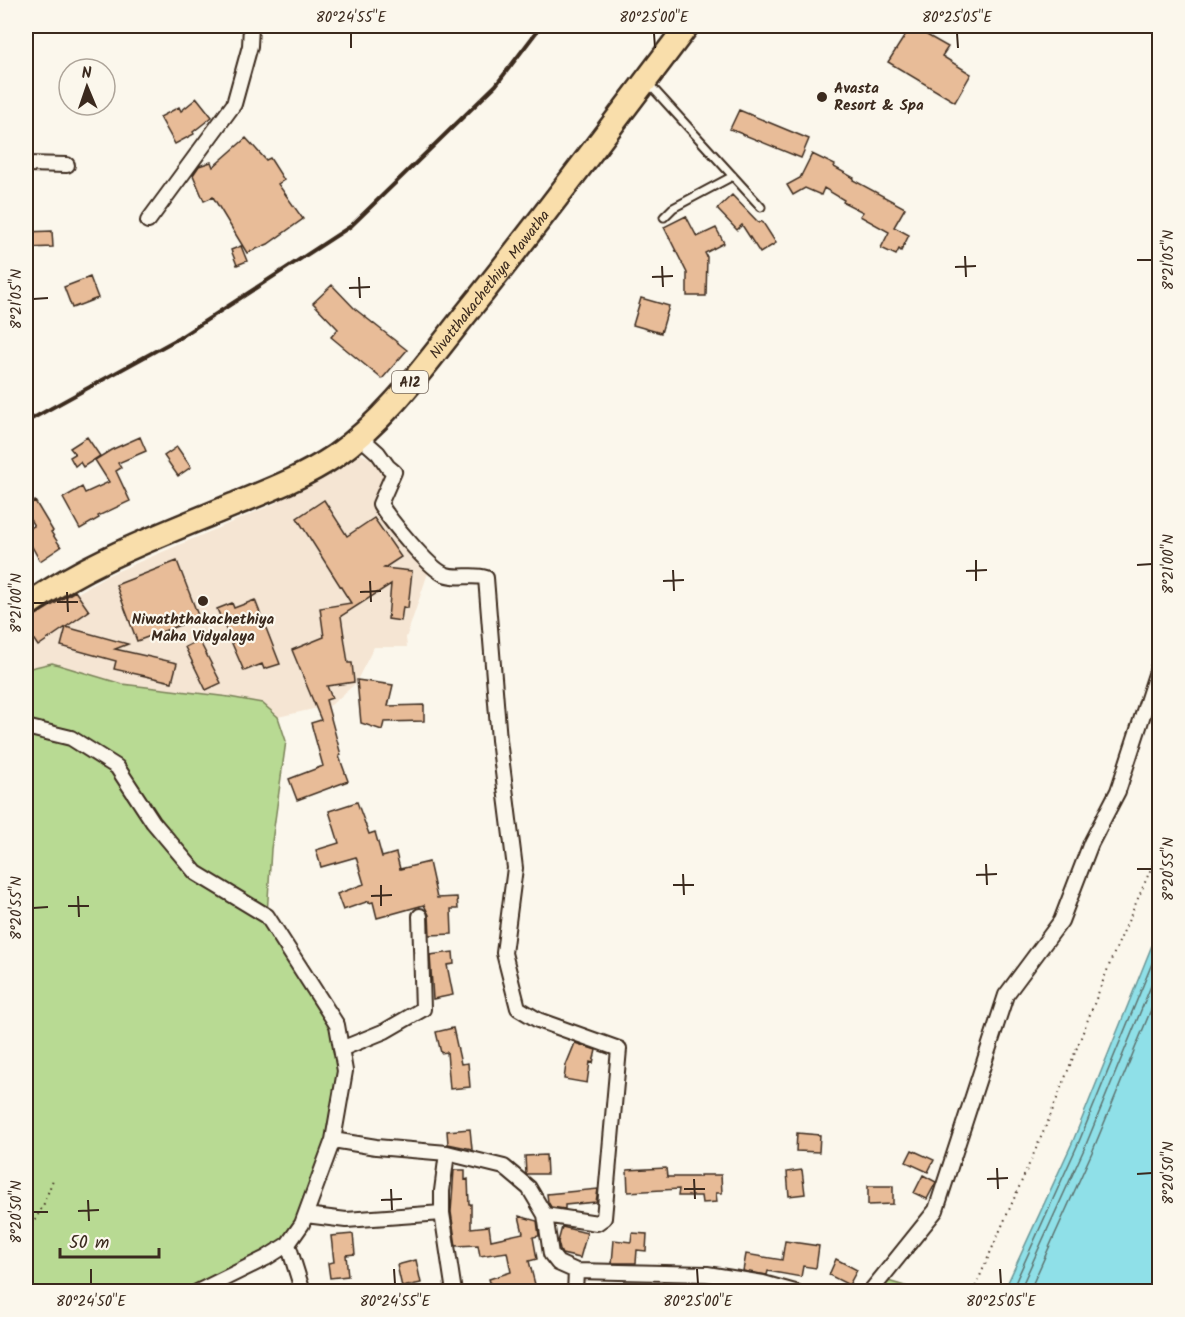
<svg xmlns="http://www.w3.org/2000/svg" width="1185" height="1317" font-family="Kalam,sans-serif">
<rect width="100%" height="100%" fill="#fbf7ec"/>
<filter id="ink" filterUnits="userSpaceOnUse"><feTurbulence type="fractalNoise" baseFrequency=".0167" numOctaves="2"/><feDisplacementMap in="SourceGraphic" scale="12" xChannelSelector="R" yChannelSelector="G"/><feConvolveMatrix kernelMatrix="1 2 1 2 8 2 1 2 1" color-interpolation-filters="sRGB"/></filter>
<g filter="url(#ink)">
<path fill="#f5e5d3" d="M359,453L388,467L381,504L431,564L406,638L407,647H374L355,684L331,705L278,717L262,703L229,697L122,684L52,663L26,669V625L104,577L274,504L308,481Z"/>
<path fill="#b8da93" stroke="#7a8258" stroke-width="1.5" d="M52,663L122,684L229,697L262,703L278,717L286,741L271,849L267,916L337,1025L345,1071L333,1140L288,1244L197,1291H26V669Z
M888,1281L908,1287L910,1291H880Z"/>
<path fill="#8fe0e8" stroke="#6d9797" stroke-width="1.5" d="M1159,928V1291H1004L1073,1141Z"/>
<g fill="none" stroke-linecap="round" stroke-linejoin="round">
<path stroke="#5d736f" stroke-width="1.5" d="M1011,1292L1078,1144L1160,944
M1019,1292L1085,1147L1160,964
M1029,1292L1093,1150L1160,988"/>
</g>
<path fill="#e8bc98" stroke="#3b2a1e" stroke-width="1.5" d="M911,26L948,47L942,56L971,74L955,102L888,62Z
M197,98L212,117L193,132L194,134L175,144L160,117L179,107L181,111Z
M739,110L809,139L801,158L730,129Z
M246,138L266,160L270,158L284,180L278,184L303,219L268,244L247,253L213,197L204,201L193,175L199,166L211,162L213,167Z
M812,154L835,165L834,167L854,178L853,180L905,208L894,227L909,235L901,251L899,249L896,255L881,248L889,232L860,216L863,212L843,202L844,200L824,188L821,195L805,188L793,195L787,185L800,178Z
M732,195L759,223L762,221L776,243L760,253L742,225L737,230L717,209Z
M686,216L697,237L716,228L724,243L705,253L707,257L706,296H687V273L664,227Z
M52,231L53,247L26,248V232Z
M241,246L247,261L237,265L231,250Z
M90,277L98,298L72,308L64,287Z
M332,285L355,309L407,350L382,379L331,337L338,329L313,303Z
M641,298L669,306L661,333L633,325Z
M87,437L100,456L83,467L80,462L75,466L70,457L75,454L70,448Z
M140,437L146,451L118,463L121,468L116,471L130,501L98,516L99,518L80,529L63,498L82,487L85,493L109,482L95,460L111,450Z
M177,447L191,467L178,476L164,456Z
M324,500L347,536L374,518L401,557L384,568L412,571L408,608L403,607L401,621L388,619L391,584L341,616L348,663H352L354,682L327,686L332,698L326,700L341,755L339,756L348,781L297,800L289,779L323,766L311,723L321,720L292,650L324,637L320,608L351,603L297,518Z
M35,501L53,531L51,532L61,547L40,561L26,536V530L34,526L26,513V506Z
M177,561L199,618L137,641L116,585Z
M75,591L89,611L38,646L26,628V619L33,617Z
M255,600L280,664L264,669L262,664L244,671L217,609L232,603L234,608Z
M66,627L128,644L115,649L177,663L172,682L114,669L116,661L61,646Z
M199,640L221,683L206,690L185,647Z
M357,680L393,685L388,706L424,705V721L384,722L382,730L361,723Z
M357,802L369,834L375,832L382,857L396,853L400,869L429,862L437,898L457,897L458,909H451L452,934L430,935L429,915L424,905L377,918L373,902L369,903V901L343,910L337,894L364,884L356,857L321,867L316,850L339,843L329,811Z
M453,952L454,964L447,965L453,995L433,999L430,955Z
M453,1028L461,1064L468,1063L470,1087L450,1089L447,1052L441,1053L436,1032Z
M575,1043L596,1050L593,1063L590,1062L587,1083L564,1079L566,1065Z
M470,1129L472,1149L448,1144L447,1131Z
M797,1133L820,1135L819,1152L796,1151Z
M912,1150L934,1160L928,1172L906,1162Z
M546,1155L547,1174H526L525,1156Z
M666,1168L667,1177H700V1175H721L722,1193H716L717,1202L702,1203L701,1196H678L679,1189L628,1192L627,1170Z
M454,1170H465V1180L468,1179L469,1204H471V1228L489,1226L491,1240L523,1233L519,1216L537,1221L539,1236L533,1237L537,1259L529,1261L537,1292H493L489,1279L511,1272L507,1252L480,1256L478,1245L456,1246L451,1212Z
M802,1170L805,1194L789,1196L787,1172Z
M923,1175L936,1182L927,1199L914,1193Z
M868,1186H893V1204L868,1205Z
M598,1189L596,1202L565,1205V1209L551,1207L548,1202L547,1194Z
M562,1227L587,1233L580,1258L562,1254L560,1250L558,1242Z
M632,1233L647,1234L646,1251L637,1250L636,1263H612L614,1240L631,1242Z
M353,1234L355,1254L346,1255L348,1276L330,1278L328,1263L334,1262L331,1236Z
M785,1241L819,1246L816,1268L803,1266L801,1277L768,1271L767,1275L743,1271L746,1254L782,1260Z
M836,1259L857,1270L849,1285L829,1275Z
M416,1260L421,1283L402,1287L397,1265Z"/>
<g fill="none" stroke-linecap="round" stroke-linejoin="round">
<g stroke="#3b2a1e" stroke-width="11">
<path id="service" d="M649,84L761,207
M664,217L673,208L733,176"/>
</g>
<g stroke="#3b2a1e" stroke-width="18">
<path id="minor" d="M26,164L67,165
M148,221L234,104L250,46L251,26
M360,437L378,453L388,467L394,472L380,504C389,519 429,568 444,574C457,580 472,573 486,578L499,740L515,868L504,953L518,1008L538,1020L619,1049L604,1218L597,1223L545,1215
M26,727L71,738L117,767L153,822L196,873L267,916L337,1025L345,1071L333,1140L302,1224L288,1244L266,1258L197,1292
M341,1049L385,1031L423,1009L420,916
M333,1140L376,1147L447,1153L504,1167L529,1188L545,1215L551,1254L558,1263L576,1271L707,1274L763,1283L795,1292
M447,1153L442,1191V1213L454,1292
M306,1215L346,1220L442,1213
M288,1244L303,1292
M575,1292L576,1271
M870,1292L936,1210L1006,995L1061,921L1091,843L1118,791L1160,662"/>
</g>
<g stroke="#3b2a1e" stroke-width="27">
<g id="trunk">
<path id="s1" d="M26,606C89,561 161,535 233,505C267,491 304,477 335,456C389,418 428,361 469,310C544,217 615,121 687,26"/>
</g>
</g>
<path stroke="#3b2a1e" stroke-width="2" stroke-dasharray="1.5 4.5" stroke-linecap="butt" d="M26,1236L43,1206L54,1177
M973,1292L1049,1119L1112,958L1160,848"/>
<use href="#service" stroke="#fbf7ec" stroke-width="7"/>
<use href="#minor" stroke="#fbf7ec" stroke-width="14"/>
<use href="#trunk" stroke="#f9deab" stroke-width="22"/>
<path stroke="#3b2a1e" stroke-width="4" d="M26,422L179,338L351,226L496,85L541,26"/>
</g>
</g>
<path fill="none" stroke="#3b2a1e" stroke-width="2" d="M351,33V48M654,33L655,48M957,33L958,48M965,256L966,277M1137,260H1152M662,266L663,287M955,267L976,266M359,277L360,298M652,277L673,276M349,288L370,287M33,299L48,298M976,560V581M1137,565L1152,564M673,570L674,591M966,571L987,570M370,581L371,602M663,581L684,580M67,592L68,612M360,592L381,591M57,602H78M33,603H48M986,864L987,885M1137,869H1152M683,874L684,895M976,875L997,874M381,885V906M673,885H694M78,896L79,917M371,896L392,895M68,906H89M33,908L48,907M997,1168L998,1189M1137,1174L1152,1173M694,1179L695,1199M987,1179L1008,1178M391,1189L392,1210M684,1189H705M88,1200L89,1221M381,1200L402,1199M78,1211L99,1210M33,1212H48M91,1269V1284M394,1269L395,1284M697,1269L698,1284M1000,1269L1001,1284"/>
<g fill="#3b2a1e" stroke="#fbf7ec" stroke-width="2">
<circle cx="822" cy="97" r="6"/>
<circle cx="203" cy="601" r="6"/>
</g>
<g text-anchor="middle" stroke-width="4.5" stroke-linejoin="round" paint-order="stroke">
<rect fill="#fbf7ec" stroke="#75685c" stroke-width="1.5" x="392" y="371" width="36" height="22" rx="4.5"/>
<g font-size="14" font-weight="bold" fill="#3b2a1e">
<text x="410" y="387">A12</text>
</g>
<g font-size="15" font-weight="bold" fill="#3b2a1e" stroke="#fbf7ec" text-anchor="start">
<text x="834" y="93">Avasta<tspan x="834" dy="17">Resort &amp; Spa</tspan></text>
<text x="203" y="624" text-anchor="middle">Niwaththakachethiya<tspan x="203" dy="17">Maha Vidyalaya</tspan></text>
</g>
<g font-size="15" fill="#3b2a1e" stroke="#fbf7ec">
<text dy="5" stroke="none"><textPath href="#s1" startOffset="576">Nivatthakachethiya Mawatha</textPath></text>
</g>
</g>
<rect width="1185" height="1317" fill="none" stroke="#fbf7ec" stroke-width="66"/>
<g transform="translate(87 87) rotate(358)"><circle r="28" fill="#fbf7ec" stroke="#aea59a" stroke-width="1.5"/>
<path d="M0-4.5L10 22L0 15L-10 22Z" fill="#3b2a1e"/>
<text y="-9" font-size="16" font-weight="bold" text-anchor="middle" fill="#3b2a1e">N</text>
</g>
<path d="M60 1248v9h99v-9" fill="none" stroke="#3b2a1e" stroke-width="3"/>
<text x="69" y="1248" font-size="18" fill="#3b2a1e" stroke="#fbf7ec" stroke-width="4.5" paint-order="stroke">50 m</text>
<rect x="33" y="33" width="1119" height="1251" fill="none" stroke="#3b2a1e" stroke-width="2"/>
<g font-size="15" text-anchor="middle" fill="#3b2a1e">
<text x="351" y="22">80°24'55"E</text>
<text x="654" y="22">80°25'00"E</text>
<text x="957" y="22">80°25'05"E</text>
<text transform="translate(1168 260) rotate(-90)" y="5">8°21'05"N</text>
<text transform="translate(16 299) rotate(-90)" y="5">8°21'05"N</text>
<text transform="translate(1168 564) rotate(-90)" y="5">8°21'00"N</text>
<text transform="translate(16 603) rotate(-90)" y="5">8°21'00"N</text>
<text transform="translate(1168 869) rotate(-90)" y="5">8°20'55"N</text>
<text transform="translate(16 908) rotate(-90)" y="5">8°20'55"N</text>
<text transform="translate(1168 1173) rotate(-90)" y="5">8°20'50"N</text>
<text transform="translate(16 1212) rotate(-90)" y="5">8°20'50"N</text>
<text x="91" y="1306">80°24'50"E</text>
<text x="395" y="1306">80°24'55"E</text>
<text x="698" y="1306">80°25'00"E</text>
<text x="1001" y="1306">80°25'05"E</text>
</g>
</svg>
